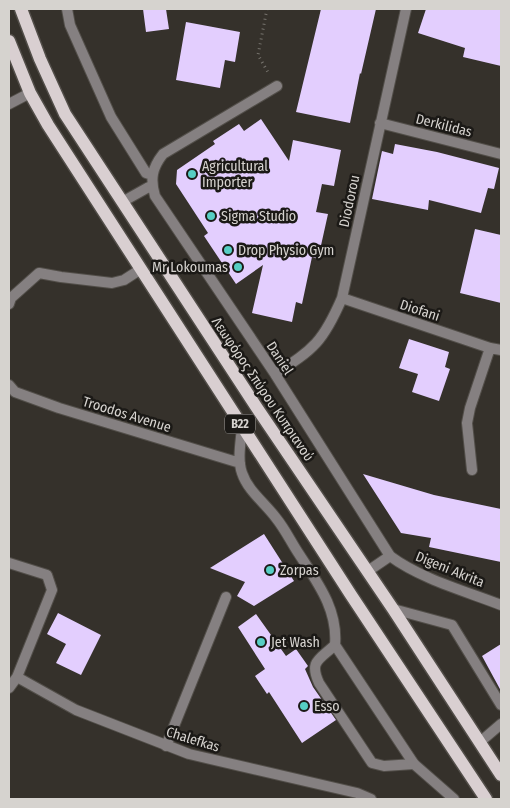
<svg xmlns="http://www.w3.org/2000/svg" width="510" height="808" font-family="'Fira Sans Condensed',sans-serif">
<rect width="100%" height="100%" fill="#35312b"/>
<path fill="#e3cefe" d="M143,9H166L169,29L146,32Z
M321,9H376L361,74L360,73L350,123L296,112Z
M426,9H501V66L463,57L465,48L418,33Z
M186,22L240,32L235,62L225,60L220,88L176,80Z
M261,119L289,161L293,140L341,150L334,186L322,184L316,212L328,214L318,259L312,257L302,304L296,302L292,322L252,313L263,265L236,284L204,236L208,233L176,184L177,170L215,144L213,141L239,124L244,131Z
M395,144L437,152L499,168L494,189L488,188L481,213L429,200L428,210L372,199L382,151L393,154Z
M475,229L501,235V303L460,293Z
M409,339L449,352L445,367L450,369L439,401L412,392L418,374L399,368Z
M363,474L434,495L501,509V562L429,547L431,538L401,533Z
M264,534L294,581L254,606L237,596L245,582L210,568Z
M58,613L101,635L81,675L56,663L66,644L47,634Z
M256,614L286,656L296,649L308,666L305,669L313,687L336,720L302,743L269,692L267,694L255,676L265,669L238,627Z
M501,644V691L482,656Z"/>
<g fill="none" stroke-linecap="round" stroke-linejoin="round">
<g stroke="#524e49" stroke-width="12">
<path id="service" d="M9,104L30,93
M122,202L147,188L152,186
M368,571L390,556
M393,609L452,625L501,705
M335,645C319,660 309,661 319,683L372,763L384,766L414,764
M480,742L501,724
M166,746L226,597"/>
</g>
<g stroke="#524e49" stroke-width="12">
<path id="minor" d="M67,9L70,25L111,117L146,173L152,175
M277,86L163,154C152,168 150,179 155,196L275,374L390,556C421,579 465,591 501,605
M380,123L501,154
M342,298L490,348L501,350
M9,304L11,298L39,273L61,277L112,283L124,280L141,269
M275,374C314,349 323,342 342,298L406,9
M9,385L15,392L59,408L240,463
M242,427C241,441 237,459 242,473C248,491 265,503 276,518C285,529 291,542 299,554C317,582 338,609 335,645L414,764L454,799
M472,470L467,423L470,408L490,348
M9,563L47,575L52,590L17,677L9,688
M17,677L76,710L189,754L357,793L371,799"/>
</g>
<g stroke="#524e49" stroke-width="15">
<path id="primary" d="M21,9L40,59L65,114L257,408L393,609L501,775
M9,41L30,93L48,125L351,595L486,799"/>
</g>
<path stroke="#76736d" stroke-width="3" stroke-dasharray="1 4" stroke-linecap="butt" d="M267,9L258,55L269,74"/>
<use href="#service" stroke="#858081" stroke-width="10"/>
<use href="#minor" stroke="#858081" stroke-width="10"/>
<use href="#primary" stroke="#d9cfd1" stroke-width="12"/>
</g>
<g fill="#56cec4" stroke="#1b1916" stroke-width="2">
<circle cx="192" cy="174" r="5"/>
<circle cx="211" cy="216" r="5"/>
<circle cx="228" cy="250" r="5"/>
<circle cx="238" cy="267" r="5"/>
<circle cx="270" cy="570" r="5"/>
<circle cx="261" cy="642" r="5"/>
<circle cx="304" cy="706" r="5"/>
</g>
<g text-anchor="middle" stroke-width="5" stroke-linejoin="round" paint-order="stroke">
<rect fill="#1b1916" stroke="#9e9b98" stroke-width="1" x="225" y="414.5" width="30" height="19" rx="4"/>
<g font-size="12" font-weight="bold" fill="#d6d3cf">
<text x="240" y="428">B22</text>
</g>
<g font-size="14" fill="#d6d3cf" stroke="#1b1916">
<text transform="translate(444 125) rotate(14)" y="5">Derkilidas</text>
<text transform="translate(349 201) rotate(-78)" y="5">Diodorou</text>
<text transform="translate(420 310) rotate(18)" y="5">Diofani</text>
<text transform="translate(280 358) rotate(57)" y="5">Daniel</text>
<text transform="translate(263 389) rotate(56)" y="5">Λεωφόρος Σπύρου Κυπριανού</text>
<text transform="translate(127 414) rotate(17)" y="5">Troodos Avenue</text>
<text transform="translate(450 569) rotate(22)" y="5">Digeni Akrita</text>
<text transform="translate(193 739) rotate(17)" y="5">Chalefkas</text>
</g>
<g font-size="14" fill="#d6d3cf" stroke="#1b1916" text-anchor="start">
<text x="202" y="171">Agricultural<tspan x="202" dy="16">Importer</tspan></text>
<text x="221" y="221">Sigma Studio</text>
<text x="238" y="255">Drop Physio Gym</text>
<text x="228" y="272" text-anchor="end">Mr Lokoumas</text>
<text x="280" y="575">Zorpas</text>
<text x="271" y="647">Jet Wash</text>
<text x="314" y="711">Esso</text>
</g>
</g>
<rect width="510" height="808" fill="none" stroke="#d6d3cf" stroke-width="20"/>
</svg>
